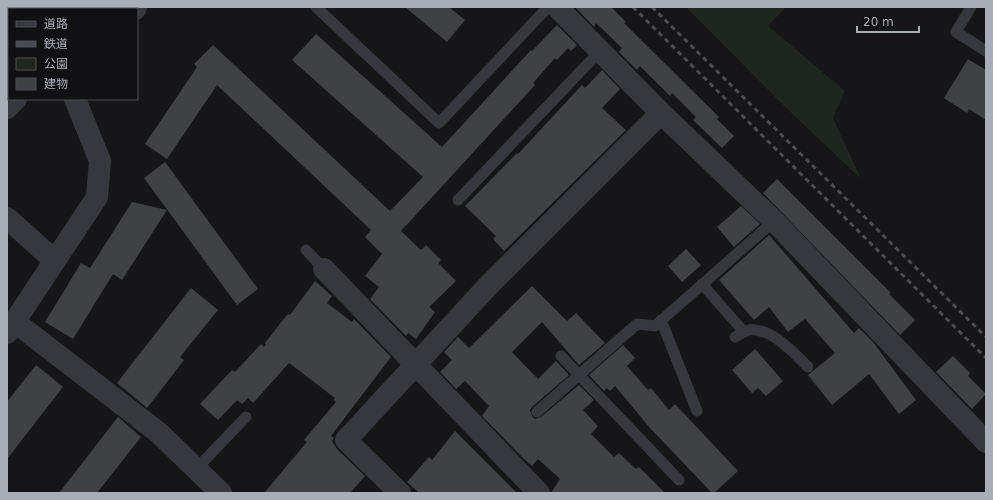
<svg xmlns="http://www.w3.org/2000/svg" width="993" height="500" font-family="'DejaVu Sans','Noto Sans JP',sans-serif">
<rect width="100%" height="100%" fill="#161618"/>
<path fill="#1e261f" d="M686,7H786L768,26L845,91L833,118L861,179L780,102Z"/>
<path fill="#404145" d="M405,7H449L465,20L447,42Z
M575,7H611L626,22L624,23L719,117L717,119L734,136L722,148L693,120L696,117L672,93L670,96L640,66L637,70L619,52L622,48L596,23L594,27Z
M557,25L577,45L571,51L568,48L557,60L555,58L533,83L535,85L401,231L421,250L426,245L441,260L438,263L456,281L429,307L435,312L416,339L408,333L406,336L370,299L379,287L365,276L382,254L365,237L371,230L217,85L167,159L145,144L197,67L194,64L213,45L390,211L423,177L292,60L316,34L442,147L531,50L532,51Z
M968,59L986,70V120L969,109L967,113L944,98Z
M602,70L620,89L602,108L626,130L504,251L493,239L496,236L465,206L517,153L518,154L582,85L585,88Z
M165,162L258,289L237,305L144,178Z
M777,179L891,293L889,294L915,320L900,335L763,193Z
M132,202L167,210L122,280L113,274L73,339L45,322L81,263L90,268Z
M741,206L760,224L734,247L717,227Z
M769,235L854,333L859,328L873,342L916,400L899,414L869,374L832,405L808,375L835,353L805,319L788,332L769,307L754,320L719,280Z
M686,249L701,265L682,282L668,266Z
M315,281L332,296L327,303L352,322L354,319L391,357L331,436L334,438L332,441L337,449L365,476L350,493H264L307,442L304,440L336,402L334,400L335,398L289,363L253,403L248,398L242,404L237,400L218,420L200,404L232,370L235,372L261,344L264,347L266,345L265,343L282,321L288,314L290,315Z
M532,286L567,321L576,313L605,343L579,365L542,322L512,352L538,379L556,361L569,375L532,407L530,410L532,416L535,419L541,417L579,385L594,400L583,410L598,426L591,434L614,457L619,453L636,469L639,467L665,493H551L560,479L538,459L532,466L523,458L482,416L489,406L465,381L456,389L440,372L452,360L444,352L458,337L469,348Z
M191,288L218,310L180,357L184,360L147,408L117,383Z
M623,345L635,358L627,366L648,390L651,388L669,410L675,404L738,471L714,493H712L650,428L615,386L610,391L607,388L604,391L589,375Z
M755,349L783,381L766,396L758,388L752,393L732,370Z
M953,356L970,373L968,376L986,394L972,409L936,372Z
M36,365L63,387L7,459V402Z
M118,417L141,437L97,493H59Z
M455,431L517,493H419L407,482L429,457L432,460Z"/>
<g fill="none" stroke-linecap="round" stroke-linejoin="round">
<path stroke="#37383d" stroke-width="11" d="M316,7L439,123L548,7
M971,7L956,32L986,51
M458,200L600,51
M306,250L324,269
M702,284L744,332
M661,320L697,411
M735,337C739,335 744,331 749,330C771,327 794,353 808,367
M561,356L679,480
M537,412L637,324L655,326L774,221
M196,469L246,417"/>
<path stroke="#37383d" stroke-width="22" d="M557,7L661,113L774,221L986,442
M63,9V7
M135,9L136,7
M7,108L16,99
M7,218L55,261
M324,269L539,493
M15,322L159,433L221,493
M7,333L97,197L100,161L75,99
M400,493L346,440L488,286L661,113"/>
<path stroke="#4a4c52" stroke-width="3" stroke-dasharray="5 4" stroke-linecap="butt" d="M633,7L986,358
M652,7L986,337"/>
</g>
<rect width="993" height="500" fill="none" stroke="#a8adb8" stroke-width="16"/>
<rect x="8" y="8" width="130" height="92" fill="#111113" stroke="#4d4f55"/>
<rect x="16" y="21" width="20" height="6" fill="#37383d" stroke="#4d4f55"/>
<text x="44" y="28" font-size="12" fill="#a8adb8">道路</text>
<rect x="16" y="41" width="20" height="6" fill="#4a4c52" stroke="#4d4f55"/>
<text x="44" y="48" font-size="12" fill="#a8adb8">鉄道</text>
<rect x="16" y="58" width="20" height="12" fill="#1e261f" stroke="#4d4f55"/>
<text x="44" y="68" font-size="12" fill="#a8adb8">公園</text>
<rect x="16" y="78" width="20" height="12" fill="#404145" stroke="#4d4f55"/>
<text x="44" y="88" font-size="12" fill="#a8adb8">建物</text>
<path d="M857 26v6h62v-6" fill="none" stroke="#a8adb8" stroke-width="2"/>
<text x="863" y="26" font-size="12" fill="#a8adb8" stroke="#111113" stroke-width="3" paint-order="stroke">20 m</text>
</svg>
